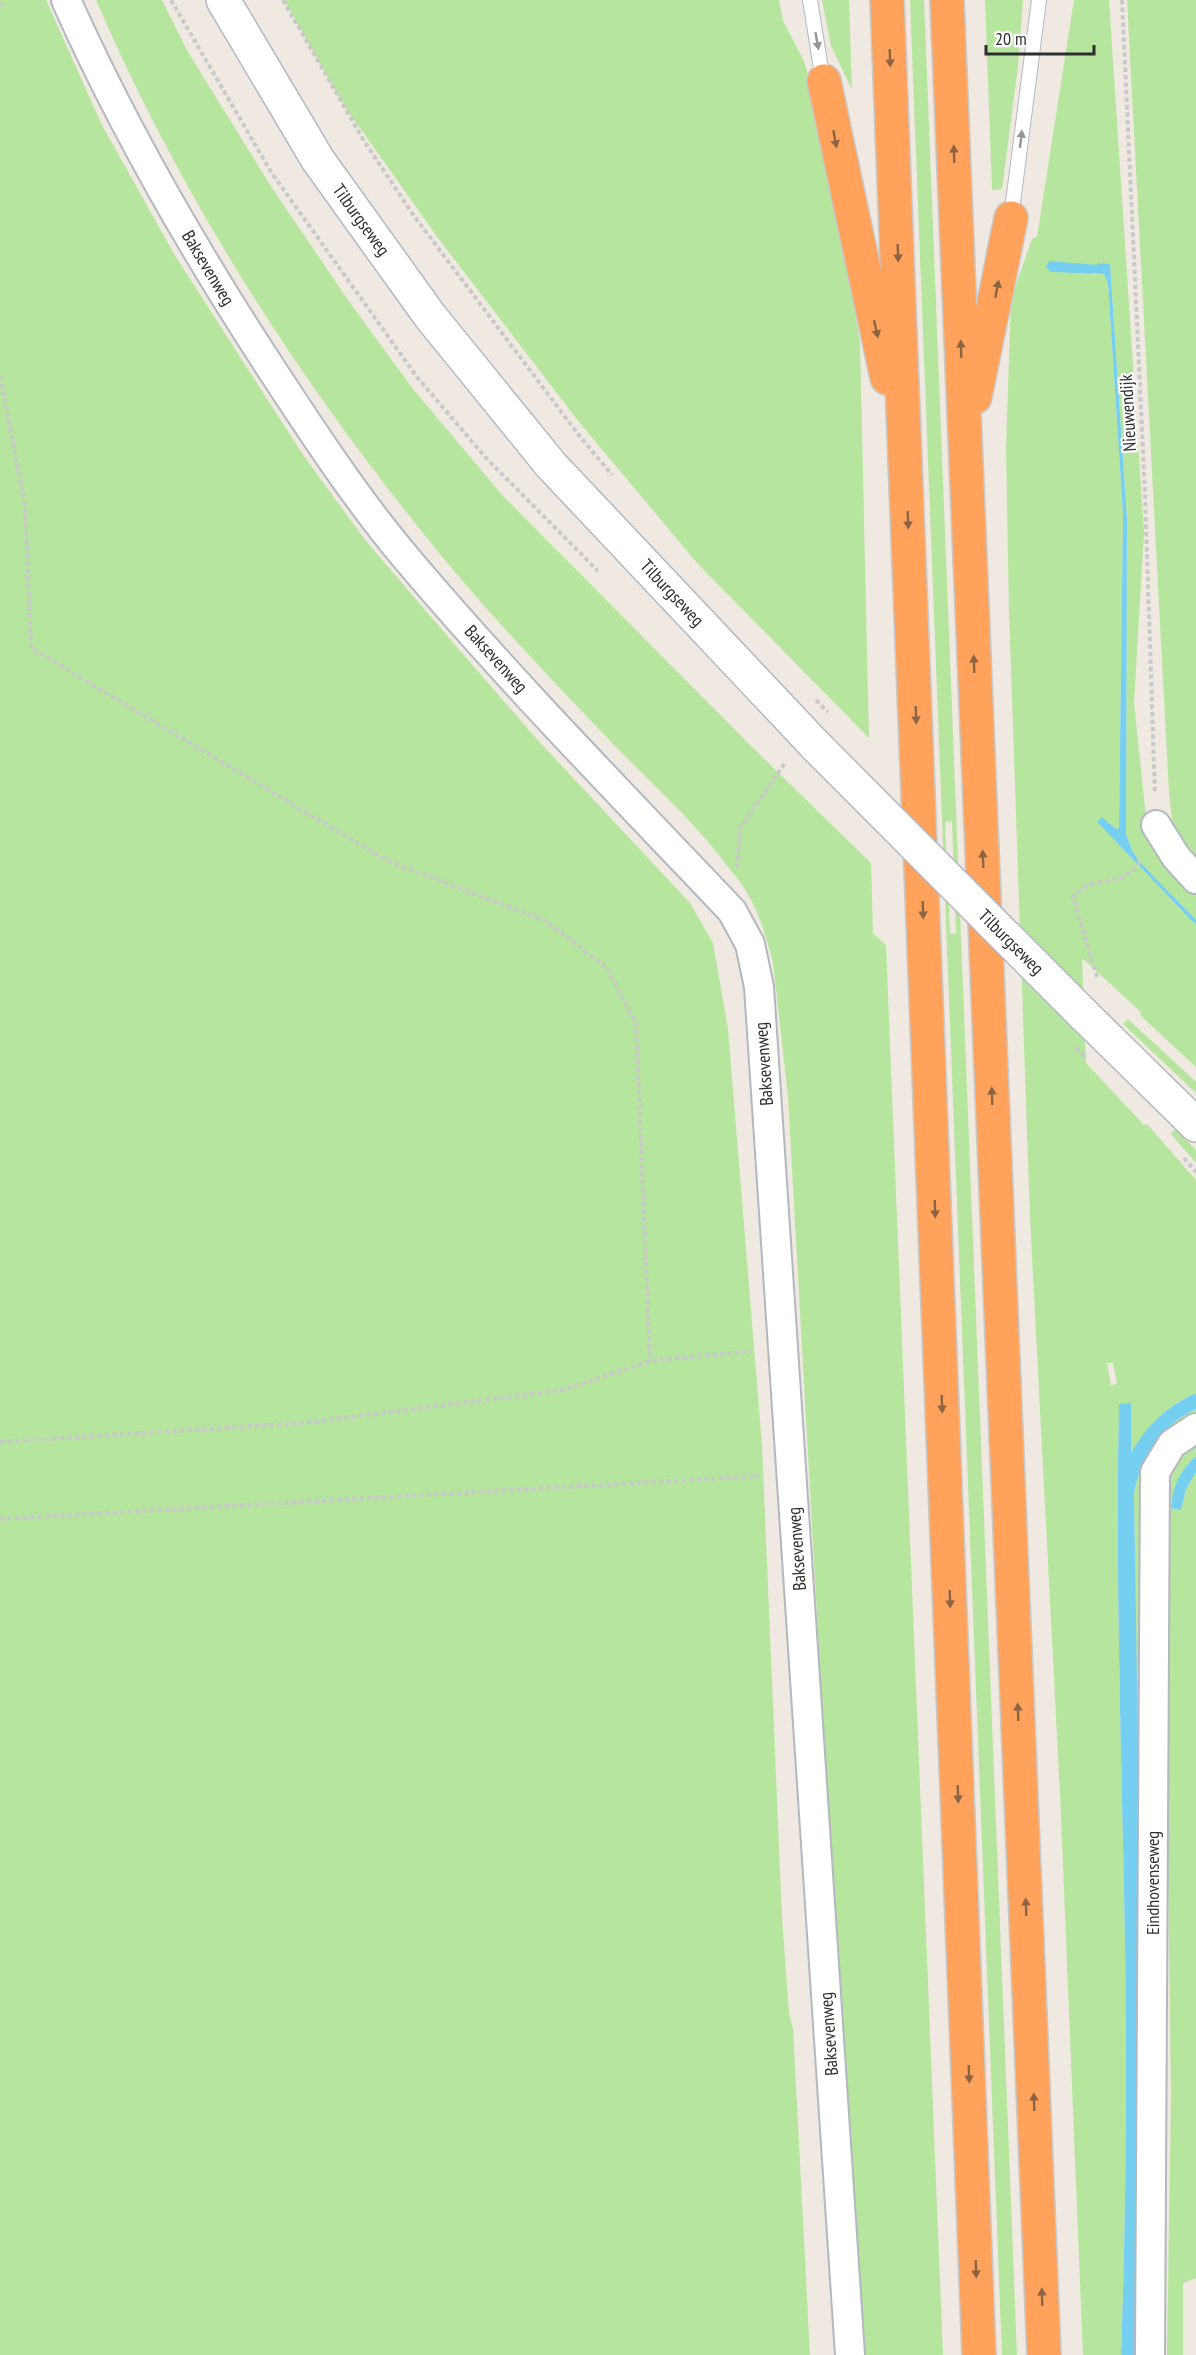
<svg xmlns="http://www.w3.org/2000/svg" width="1196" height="2355" font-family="'PT Sans Narrow',sans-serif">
<rect width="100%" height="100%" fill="#efe9e1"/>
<path fill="#b6e59e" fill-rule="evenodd" d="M0,0H46L102,125L174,254L303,455L365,540L449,638L534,736L690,903L713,943L728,1029L762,1445L782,1918L789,2013L793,2029L810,2355H0Z
M96,0H162L188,52L270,185L348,300L413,389L503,496L752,747L871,863L873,933L886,945L943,2355H863L846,2063L822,1705L788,1097L773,963C767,939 759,912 746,891C741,882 734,874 728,867C695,822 653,785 614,745C547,675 479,604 419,528C290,367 178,190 96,0Z
M284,0H779L783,21L804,61L810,84L838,209L860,343L869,738L698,564L579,422L438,238L343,104Z
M822,0H849L852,90L831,46Z
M910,0H924L1017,2355H1002ZM952,821L956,934L950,933L945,822Z
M985,0H1023L1018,66L1002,189L992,190Z
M1074,0H1109L1144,532L1134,703L1145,808C1149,842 1174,870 1196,894V920L1139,861L1132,850L1126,834L1127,519L1110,264L1091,275L1104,273L1108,283L1123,514L1119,828L1116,829L1097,822L1196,925V1067L1140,1015L1142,1013L1082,958L1086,1063L1144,1125L1147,1124L1196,1180V1393C1166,1406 1147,1426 1131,1454V1404L1119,1405C1115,1585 1122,1764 1125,1944C1127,2081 1126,2218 1121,2355H1083L1060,1793L1030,1218L1009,612L1006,447L1011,299L1032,239L1037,237ZM1107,1363H1113L1117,1383L1111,1386Z
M1127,0H1196V856L1173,828L1169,793Z
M1128,1019L1196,1082V1093L1123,1024Z
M1175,1129L1196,1150V1163L1171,1134Z
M1196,1409V1422L1165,1448L1142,2279L1134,1493C1141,1457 1161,1425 1196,1409Z
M1196,1445V1456L1187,1464L1181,1510L1186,1489L1196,1472V2278L1183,2283V2355H1167L1171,2093L1163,1510C1167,1483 1173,1462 1196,1445Z"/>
<path fill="#75cff0" d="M1049,261L1097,265L1098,263L1110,264L1127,519L1126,834L1132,850L1139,861L1196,920V925L1097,822L1102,817L1116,829L1119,828L1123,514L1108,283L1104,274L1051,272L1046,267Z
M1196,1393V1409C1161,1425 1141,1457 1134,1493L1143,2068L1139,2355H1121C1126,2218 1127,2081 1125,1944C1122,1764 1115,1584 1119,1404L1131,1403V1453C1147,1425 1167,1406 1196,1393Z
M1196,1456V1472L1186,1489L1181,1510L1171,1508C1173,1486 1180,1470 1196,1456Z"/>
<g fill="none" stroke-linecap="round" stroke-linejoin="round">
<g stroke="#b4b7c1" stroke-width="16">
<path id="service" d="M810,0L823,81
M1011,218L1039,0"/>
</g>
<g stroke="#b4b7c1" stroke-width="32">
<path id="minor" d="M66,0C124,130 196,254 274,373C316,437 358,501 407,559C510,681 622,795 732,911L750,944L759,987L850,2355
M1156,825L1176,857L1196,879
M1150,2355L1155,1472L1172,1444L1196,1428"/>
</g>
<g stroke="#b4b7c1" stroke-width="36">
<path id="tertiary" d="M223,0L318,160L430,316L551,465L816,746
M1083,1014L1196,1125"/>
</g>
<g stroke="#c9c9c9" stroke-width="36">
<path id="motorway" d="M887,0L979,2355
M947,0L1044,2355
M824,81L887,378
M975,397L1011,218"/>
</g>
<path stroke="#c9c9c9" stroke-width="4" stroke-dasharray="4.5 3" stroke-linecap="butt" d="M171,0L271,172L417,377L486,458L598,571
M283,0L364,141L414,216L578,434L612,475
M1122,0L1145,495L1155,794
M0,7L2,0
M0,376L25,505L31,648L386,860L546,921L607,968L636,1024L650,1361
M737,867L740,828L785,763
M1097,977L1073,897C1078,893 1083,887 1089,885C1106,879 1132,881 1140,860
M1184,1158L1196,1172
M0,1442L304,1423L562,1390L650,1361L752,1351
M0,1519L759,1476"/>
<use href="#service" stroke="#fff" stroke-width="14"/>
<use href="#minor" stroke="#fff" stroke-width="28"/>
<use href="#tertiary" stroke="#fff" stroke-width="33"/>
<use href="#motorway" stroke="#ffa35c" stroke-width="33"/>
<g stroke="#b4b7c1" stroke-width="36" stroke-linecap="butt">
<path id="tertiary-bridge" d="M816,746L1083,1014"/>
</g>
<path stroke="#c9c9c9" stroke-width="4" stroke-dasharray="4.5 3" stroke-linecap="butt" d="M816,700L828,712
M1076,1048L1085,1057"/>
<use href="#tertiary-bridge" stroke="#fff" stroke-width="33"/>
</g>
<defs><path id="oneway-solid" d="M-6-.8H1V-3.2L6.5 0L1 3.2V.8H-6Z" transform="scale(1.5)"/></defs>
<g fill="#969696">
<use href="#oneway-solid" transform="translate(817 41) rotate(80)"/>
<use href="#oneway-solid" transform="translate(1021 139) rotate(-83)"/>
</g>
<g fill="#8c6343">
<use href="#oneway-solid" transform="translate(890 58) rotate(88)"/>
<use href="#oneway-solid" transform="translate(835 139) rotate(79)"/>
<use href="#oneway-solid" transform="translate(954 154) rotate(-92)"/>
<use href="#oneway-solid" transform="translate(898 253) rotate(88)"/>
<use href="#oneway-solid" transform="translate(997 289) rotate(-79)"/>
<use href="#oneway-solid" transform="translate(876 329) rotate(77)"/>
<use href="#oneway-solid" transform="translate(961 349) rotate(-92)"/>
<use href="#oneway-solid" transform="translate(908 520) rotate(88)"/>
<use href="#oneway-solid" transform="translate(974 664) rotate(-92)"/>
<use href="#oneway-solid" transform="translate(916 715) rotate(88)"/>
<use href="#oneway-solid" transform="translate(983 859) rotate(-92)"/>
<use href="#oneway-solid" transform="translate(923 910) rotate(88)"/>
<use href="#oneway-solid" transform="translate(992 1096) rotate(-92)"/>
<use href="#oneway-solid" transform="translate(935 1209) rotate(88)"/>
<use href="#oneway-solid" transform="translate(942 1404) rotate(88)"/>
<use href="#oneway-solid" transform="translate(950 1599) rotate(88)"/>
<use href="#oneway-solid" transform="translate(1018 1712) rotate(-92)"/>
<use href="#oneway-solid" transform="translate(958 1794) rotate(88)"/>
<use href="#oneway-solid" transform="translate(1026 1907) rotate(-92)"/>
<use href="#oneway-solid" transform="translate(969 2074) rotate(88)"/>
<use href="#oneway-solid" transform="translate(1034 2102) rotate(-92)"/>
<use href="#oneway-solid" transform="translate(976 2269) rotate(88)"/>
<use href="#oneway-solid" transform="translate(1042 2297) rotate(-92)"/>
</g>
<g text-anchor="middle" stroke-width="4.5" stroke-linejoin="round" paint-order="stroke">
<g font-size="18" fill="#2e2e2e" stroke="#fff">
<text transform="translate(361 220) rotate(54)" y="6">Tilburgseweg</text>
<text transform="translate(208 268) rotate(59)" y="6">Baksevenweg</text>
<text transform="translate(1128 413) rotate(-93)" y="6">Nieuwendijk</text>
<text transform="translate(672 593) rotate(47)" y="6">Tilburgseweg</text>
<text transform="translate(496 659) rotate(48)" y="6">Baksevenweg</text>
<text transform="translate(1011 942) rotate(45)" y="6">Tilburgseweg</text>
<text transform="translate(764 1064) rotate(-94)" y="6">Baksevenweg</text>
<text transform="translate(797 1549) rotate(-94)" y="6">Baksevenweg</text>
<text transform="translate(1153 1883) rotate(-90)" y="6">Eindhovenseweg</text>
<text transform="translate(829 2034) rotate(-94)" y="6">Baksevenweg</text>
</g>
</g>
<path d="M986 45v9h108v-9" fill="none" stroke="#2e2e2e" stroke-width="3"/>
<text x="995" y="45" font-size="18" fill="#2e2e2e" stroke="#ffffff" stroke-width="4.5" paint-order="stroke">20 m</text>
</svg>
